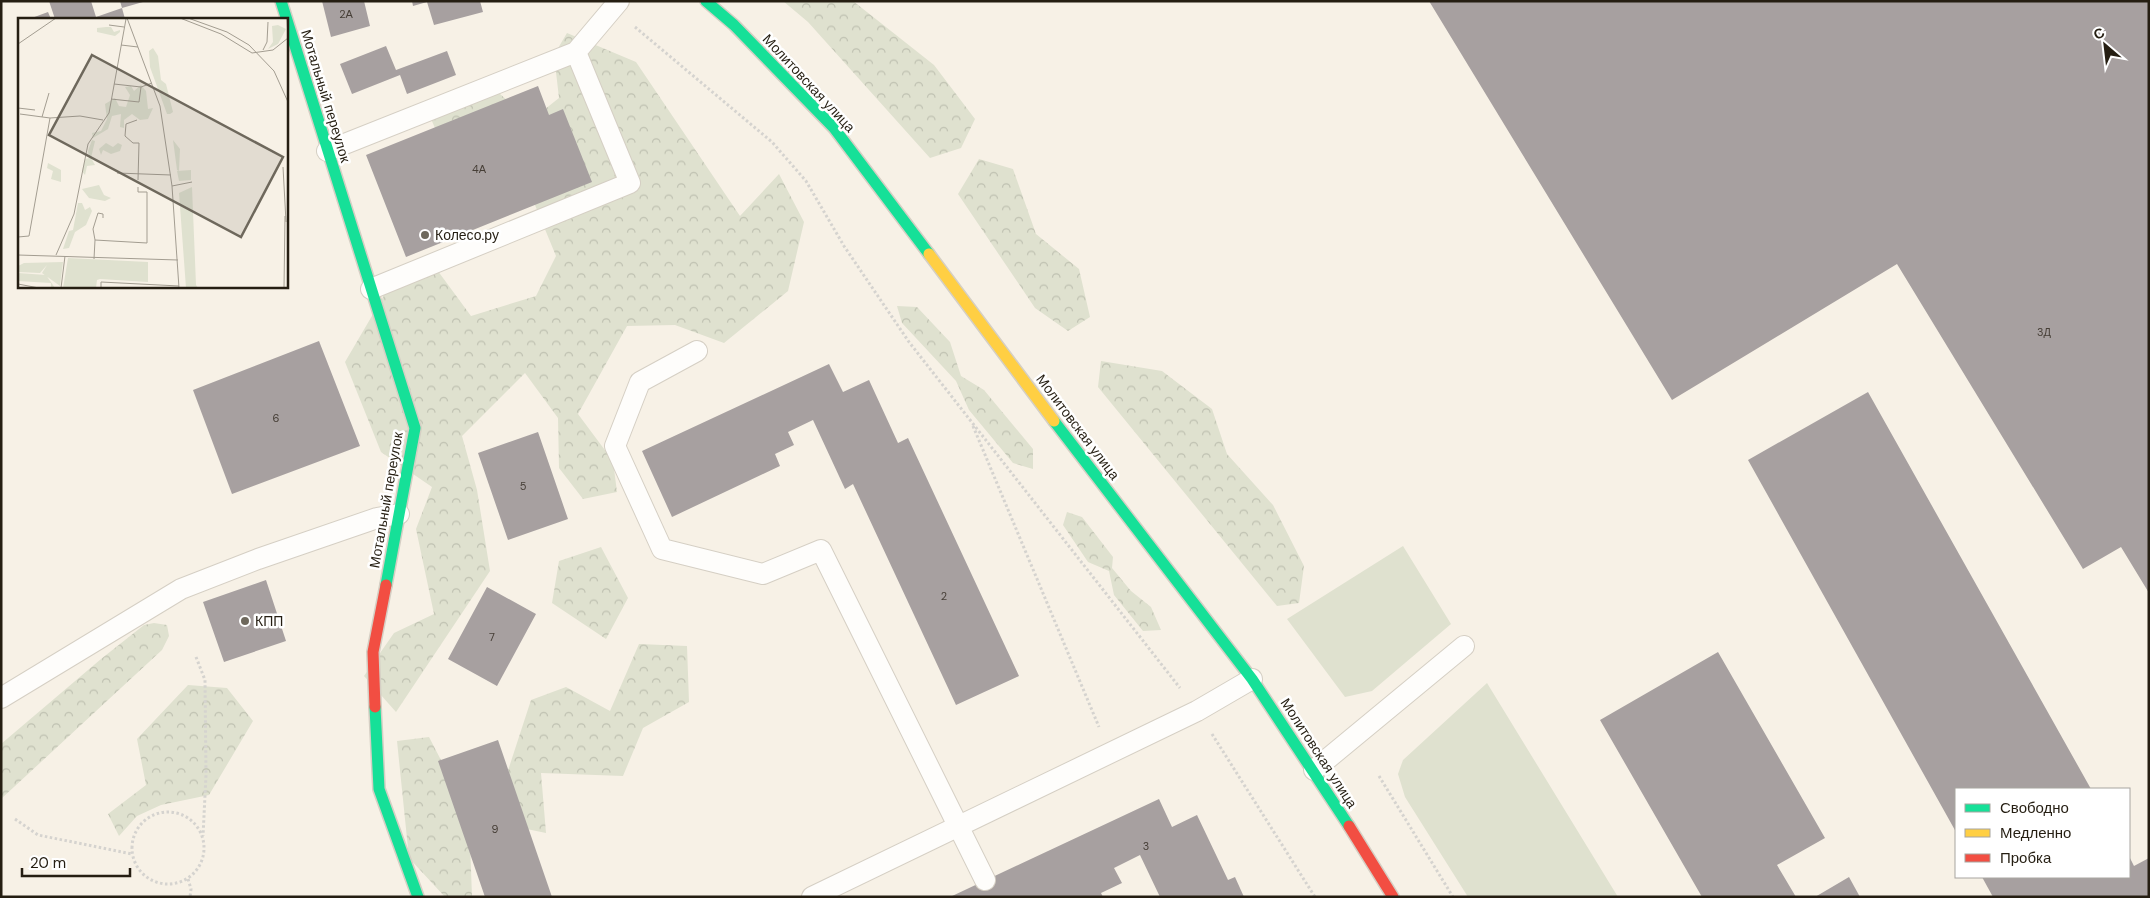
<svg xmlns="http://www.w3.org/2000/svg" width="2150" height="898" font-family="'DM Sans',sans-serif">
<defs>
<pattern id="forest-crowns" width="20" height="18" patternUnits="userSpaceOnUse" patternTransform="scale(1.25)"><rect width="20" height="18" fill="#dfe1cf"/><path d="M2 6a3 3 0 1 1 6 0M12 15a3 3 0 1 1 6 0" fill="none" stroke="#bfc1b1"/></pattern>
</defs>
<rect width="100%" height="100%" fill="#f7f1e6"/>
<path fill="#dfe1cf" d="M1403,546L1451,624L1372,691L1345,697L1287,619Z
M1487,683L1618,897H1468L1405,797L1398,774L1403,760Z"/>
<path fill="url(#forest-crowns)" d="M783,1H853L934,65L975,119L961,148L930,158L808,22Z
M567,33L636,62L740,216L779,174L804,222L788,291L724,343L675,325L627,326L578,414L613,461L617,492L583,499L559,468L558,418L525,373L462,436L477,490L490,571L396,712L364,676L394,633L434,614L416,529L432,487L381,452L345,362L400,268L432,263L471,316L536,296L556,256L521,171L435,128L424,103L488,83L530,121L559,98L554,55Z
M979,159L1013,169L1036,234L1079,269L1090,317L1068,331L1035,308L958,194Z
M897,306L917,307L950,342L961,376L984,390L1033,449V469L1013,463L969,410L956,381L902,323Z
M1101,361L1162,371L1212,409L1227,454L1273,505L1304,566L1299,603L1277,606L1098,387Z
M1067,512L1082,517L1113,557L1112,568L1131,591L1151,607L1161,630L1143,631L1114,595L1109,571L1088,562L1063,525Z
M601,547L628,598L606,639L552,603L559,561Z
M154,623L167,625L169,636L162,650L1,799V744L101,659L144,625Z
M639,644L687,646L689,702L643,728L623,776L541,773L546,833L517,827L502,789L531,700L566,687L610,711Z
M188,685L227,688L253,721L209,795L161,805L137,816L119,836L108,814L146,785L137,739Z
M429,737L469,814L472,897H445L409,858L397,741Z"/>
<path fill="#a7a0a0" d="M49,1H91L96,17L122,8L125,19H55Z
M120,1H143V2L122,8Z
M322,1H364L370,26L331,37Z
M412,1H480L483,12L434,25L427,2L413,6Z
M1429,1H2149V593L2121,547L2083,569L1897,264L1672,400Z
M48,12L51,19H29Z
M386,46L396,70L447,51L456,75L407,94L400,75L352,94L340,64Z
M538,86L549,115L563,109L592,182L406,257L366,155Z
M319,341L360,446L232,494L193,390Z
M829,364L843,392L869,380L898,443L908,438L1019,676L956,705L853,484L845,489L813,420L788,432L794,445L775,454L780,466L672,517L642,451Z
M1868,392L2091,789H1956V832L1748,460Z
M538,432L568,519L508,540L478,453Z
M266,580L286,641L224,662L203,602Z
M487,587L536,614L497,686L448,659Z
M1718,652L1825,838L1777,865L1796,897H1702L1600,720Z
M498,740L552,897H485L438,761Z
M1159,799L1172,827L1197,815L1228,880L1235,877L1244,897H1160L1140,855L1114,868L1122,883L1101,893L1103,897H950Z
M2129,856L2134,866L2149,858V897H1993L1982,877H2129Z
M1849,877L1860,897H1815Z"/>
<g fill="none" stroke-linecap="round" stroke-linejoin="round">
<g stroke="#d5cfc4" stroke-width="22">
<path id="lane" d="M327,151L576,52L619,1
M371,289L630,183L576,52
M697,351L640,382L615,446L662,549L763,574L821,550L985,880
M1,698L181,589L258,559L377,518L399,514
M1314,770L1464,646
M812,897L1197,711L1252,679"/>
</g>
<g stroke="#d5cfc4" stroke-width="14">
<path id="fast" d="M281,1L415,428L386,585
M706,1L734,25L834,128L929,254
M1054,421L1252,679L1349,826
M375,707L379,789L418,897"/>
</g>
<g stroke="#d5cfc4" stroke-width="14">
<path id="slow" d="M929,254L1054,421"/>
</g>
<g stroke="#d5cfc4" stroke-width="14">
<path id="jam" d="M375,707L373,652L386,585
M1349,826L1393,897"/>
</g>
<path stroke="#d5d3cf" stroke-width="3" stroke-dasharray="2.5 2.5" stroke-linecap="butt" d="M635,27L772,142L806,181L844,246L909,342L1180,688
M973,426L1099,727
M196,657L205,680L206,775L203,836
M1212,734L1315,897
M1379,776L1453,897
M132 848a36 36 0 1 1 72 0a36 36 0 1 1-72 0Z
M15,819L38,835L132,854
M188,879L191,889L190,897"/>
<use href="#lane" stroke="#fefdfb" stroke-width="20"/>
<use href="#fast" stroke="#16e098" stroke-width="11"/>
<use href="#slow" stroke="#ffcf43" stroke-width="11"/>
<use href="#jam" stroke="#f24e42" stroke-width="11"/>
</g>
<g fill="#6e685c" stroke="#fff" stroke-width="2">
<circle cx="425" cy="235" r="5"/>
<circle cx="245" cy="621" r="5"/>
</g>
<g text-anchor="middle" stroke-width="5" stroke-linejoin="round" paint-order="stroke">
<g font-size="11" fill="#463e36">
<text x="346" y="18">2А</text>
<text x="479" y="173">4А</text>
<text x="2044" y="336">3Д</text>
<text x="276" y="422">6</text>
<text x="523" y="490">5</text>
<text x="944" y="600">2</text>
<text x="492" y="641">7</text>
<text x="495" y="833">9</text>
<text x="1146" y="850">3</text>
</g>
<g font-size="14" fill="#251e12" stroke="#fff">
<text transform="translate(809 83) rotate(47)" y="5">Молитовская улица</text>
<text transform="translate(326 96) rotate(73)" y="5">Мотальный переулок</text>
<text transform="translate(1078 427) rotate(53)" y="5">Молитовская улица</text>
<text transform="translate(386 500) rotate(-80)" y="5">Мотальный переулок</text>
<text transform="translate(1319 753) rotate(57)" y="5">Молитовская улица</text>
</g>
<g font-size="14" fill="#251e12" stroke="#fff" text-anchor="start">
<text x="435" y="240">Колесо.ру</text>
<text x="255" y="626">КПП</text>
</g>
</g>
<g transform="translate(18 18)">
<rect width="270" height="270" fill="#f7f1e6"/>
<path d="M260,7L268,11L260,26L250,31L255,24L254,8ZM173,152V162L161,163L159,153ZM174,169L178,267L180,270H168L161,175ZM45,244L42,268L24,255L29,247L22,255L0,254V248L6,245ZM0,255L28,257L37,270H33V265L0,263Z" fill="#dfe1cf"/>
<path d="M88,9H93L96,14L102,12V14L97,18L79,14V10ZM135,30L140,38L143,62L148,66L155,94L152,96H149L132,49L131,33ZM123,67L128,73L130,91L135,90L130,101L122,102L114,96L106,102V110L102,109L103,96L94,98L90,111L75,120L74,115L83,113L89,101L87,86L97,80L101,88L108,89L112,77L107,69L113,68L116,73ZM74,122L77,123L73,140L77,147L69,148L67,157L64,153L67,141L71,140L70,133ZM155,122L162,131L161,153L159,152ZM88,125L95,129L100,125L104,127L102,133L93,136L85,132L83,137L81,131ZM30,145L43,152V164L33,161L35,153L29,150ZM81,167L86,177L93,180L87,183L71,180L64,171ZM60,185H64L67,192L72,189L74,193L68,207L57,214L51,230L45,231L51,213L55,212ZM50,240L130,244V264L82,261L79,262L78,270H45Z" fill="#dfe1cf"/>
<path fill="none" stroke="#a39d91" stroke-width="1" d="M109,0L142,88L154,168L161,270M162,0L203,16L234,35L255,32L270,20L269,0M170,0L209,14L231,27L256,53L270,84M91,7L106,9M0,26L38,0M103,27L120,29M245,32L249,24L250,4M96,66L123,69L134,65M93,81L121,84L123,69M0,90L17,92M2,96L32,100M24,99L31,75M119,102L108,106L107,118L115,125H121L120,162M265,149L268,204M99,155L153,157M154,168L174,164M0,219L11,218L32,100L62,98L85,102M77,222L75,211L80,195L85,196V200M0,237L160,242M38,237L56,196L70,126L91,95L108,1M76,241L77,222L129,225V174H120V169M0,266L21,270M43,270L47,238M83,270V264L161,268M266,270L267,198"/>
<path fill="#6e685c" fill-opacity="0.15" stroke="#6e685c" stroke-width="2.5" d="M74,37L265,139L223,219L31,117Z"/>
<rect width="270" height="270" fill="none" stroke="#251e12" stroke-width="2.5"/>
</g>
<rect width="2150" height="898" fill="none" stroke="#251e12" stroke-width="5"/>
<rect x="1955" y="788" width="175" height="90" fill="#ffffff" stroke="#a8a5a0"/>
<rect x="1965" y="804" width="25" height="8" fill="#16e098" stroke="#a8a5a0"/>
<text x="2000" y="813" font-size="15" fill="#251e12">Свободно</text>
<rect x="1965" y="829" width="25" height="8" fill="#ffcf43" stroke="#a8a5a0"/>
<text x="2000" y="838" font-size="15" fill="#251e12">Медленно</text>
<rect x="1965" y="854" width="25" height="8" fill="#f24e42" stroke="#a8a5a0"/>
<text x="2000" y="863" font-size="15" fill="#251e12">Пробка</text>
<g transform="translate(2105 45) rotate(332)" stroke="#ffffff" stroke-width="4" paint-order="stroke">
<path d="M0-4L9 19L0 12L-9 19Z" fill="#251e12"/>
<text y="-8" font-size="14" font-weight="bold" text-anchor="middle" fill="#251e12">С</text>
</g>
<path d="M22 868v8h108v-8" fill="none" stroke="#251e12" stroke-width="2.5"/>
<text x="30" y="868" font-size="15" fill="#251e12" stroke="#ffffff" stroke-width="4" paint-order="stroke">20 m</text>
</svg>
